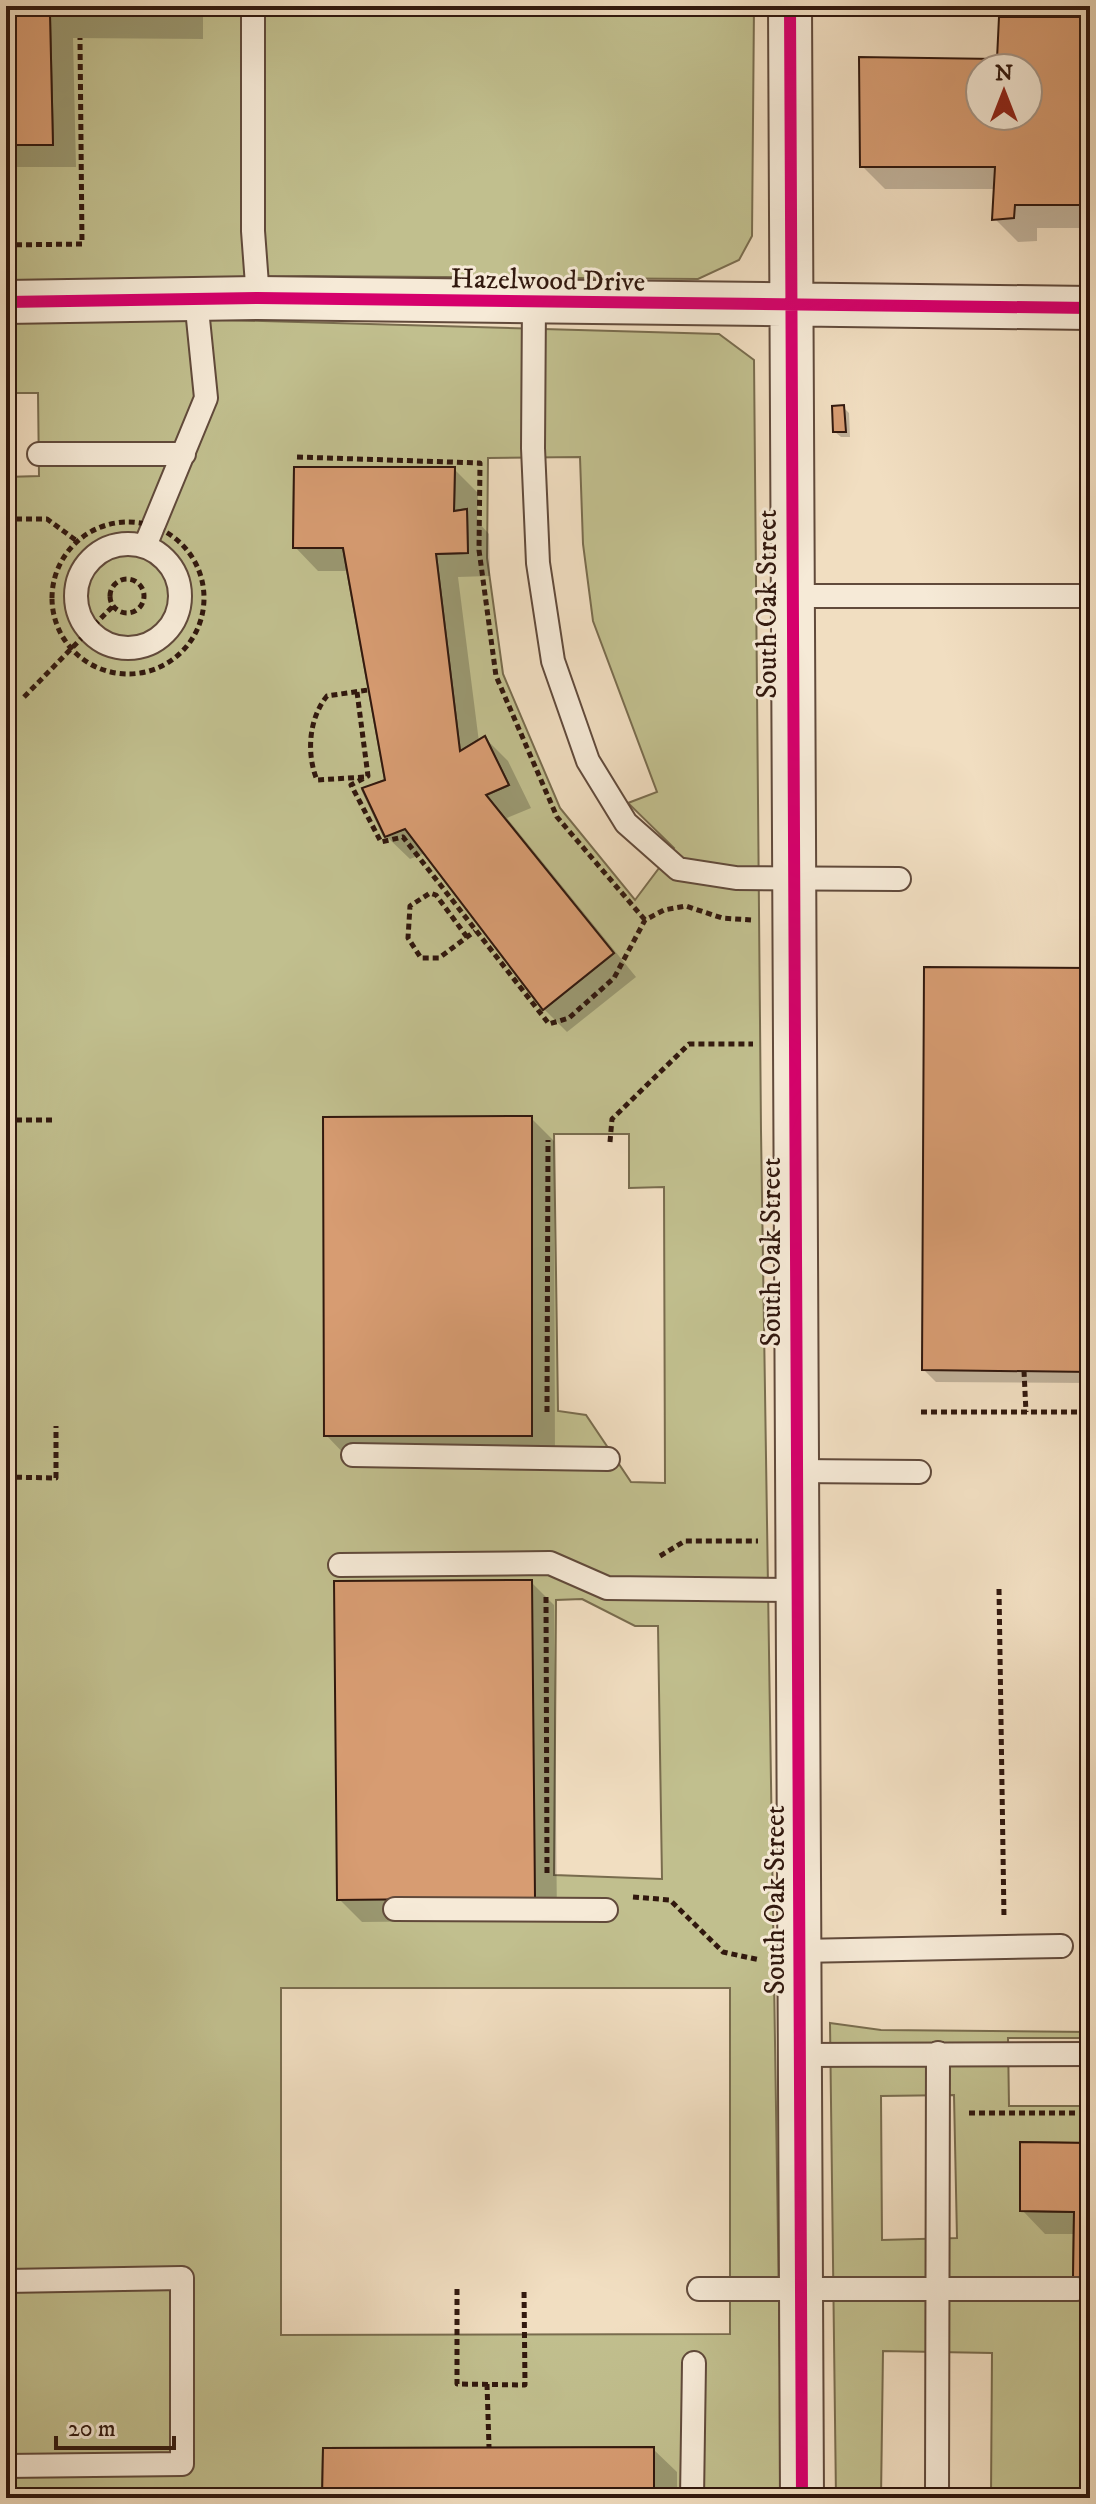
<svg xmlns="http://www.w3.org/2000/svg" width="1096" height="2504" font-family="'IM FELL DW Pica',serif">
<rect width="100%" height="100%" fill="#f1dec1"/>
<filter id="stains"><feTurbulence type="fractalNoise" baseFrequency=".0025" numOctaves="4"/><feColorMatrix values="0 0 0 0 .2 0 0 0 0 .09 0 0 0 0 .02 0 0 0 .5 -.17"/></filter>
<radialGradient id="worn" r=".72"><stop offset=".6" stop-color="#630" stop-opacity="0"/><stop offset="1" stop-color="#630" stop-opacity=".3"/></radialGradient>
<path fill="#c1bf8e" stroke="#796c4e" stroke-width="2" fill-rule="evenodd" d="M181,6H754L752,236L739,260L698,279L306,276L6,283V145L53,144L50,15L180,16Z
M154,318L719,334L754,360L761,1131L782,2498H654V2447L323,2448L322,2498H6V477L39,476L38,393H6V321ZM580,457L583,544L593,621L657,792L628,803L674,848L635,900L560,808L503,674L487,558L488,458ZM294,467L455,468L454,511L467,509L468,553L436,554L460,751L485,736L509,785L486,795L614,953L543,1010L405,829L384,836L362,789L385,780L343,548H293ZM554,1134H629V1188L664,1187L665,1483L631,1482L586,1415L558,1411ZM582,1599L635,1626H658L662,1879L554,1875L556,1600ZM281,1988H730V2334L281,2335Z
M830,2023L881,2030L1090,2032V2038H1008L1009,2106H1090V2143L1020,2142V2211L1074,2212L1073,2276L1090,2277V2498H991L992,2353L883,2351L881,2498H836ZM954,2095L957,2238L882,2240L881,2096Z"/>
<path fill="#0003" fill-rule="evenodd" d="M6,6H203V39L73,38L76,167H6Z
M1090,19V228H1037V241L1018,242L995,219L996,189H885L862,166L861,59L999,61ZM980,68H1028V116H980Z
M843,407L849,413L850,437H841L835,432Z
M454,469L478,493L477,521L489,534L490,576L458,577L479,742L485,738L508,761L531,808L507,818L636,977L567,1032L544,1009L425,853L410,859L386,836L387,781L349,571H318L295,547Z
M1090,970V1383L936,1382L924,1370Z
M531,1118L554,1141L555,1459H349L326,1435Z
M531,1582L554,1605L557,1920L362,1922L339,1899Z
M1090,2145V2291L1075,2276L1076,2234H1045L1022,2210Z
M653,2449L677,2472V2498H324Z"/>
<path fill="#d79c72" stroke="#31180e" stroke-width="2" fill-rule="evenodd" d="M6,6H181V16L6,14Z
M6,14L50,15L53,145H6Z
M999,17H1090V205H1015L1014,218L992,220L995,167H860L859,57L997,59ZM980,68H1028V116H980Z
M844,405L846,432H833L832,406Z
M294,467H455L454,511L467,509L468,553L436,554L460,751L485,736L509,785L486,795L614,953L543,1010L405,829L385,837L362,788L385,780L343,548H293Z
M924,967L1090,968V1372L922,1370Z
M532,1116V1436H324L323,1117Z
M532,1580L535,1898L337,1900L334,1581Z
M1020,2142L1090,2143V2277H1073L1074,2212L1020,2211Z
M654,2447V2498H322L323,2448Z"/>
<g fill="none" stroke-linecap="round" stroke-linejoin="round">
<g stroke="#614a3b" stroke-width="26">
<path id="lane" d="M253,6V231L258,298
M534,302L533,448L538,563L553,661L588,761L626,823L678,869L736,878L899,879
M39,454H184
M76 596a52 52 0 1 1 104 0a52 52 0 1 1-104 0Z
M145,546L206,398L196,299
M791,596H1090
M353,1455L608,1459
M796,1471L919,1472
M340,1565L550,1563L607,1588L796,1590
M395,1909L606,1910
M799,1951L1061,1946
M799,2055L1090,2054
M6,2281L182,2278V2464L6,2466
M699,2289H1077
M692,2498L694,2363
M937,2498L938,2053"/>
</g>
<g stroke="#614a3b" stroke-width="46">
<path id="street" d="M790,6L802,2498
M6,302L258,298L1090,308"/>
</g>
<path stroke="#31180e" stroke-width="5" stroke-dasharray="6 4" stroke-linecap="butt" d="M6,245L82,244L80,38
M297,457L480,463L479,550L496,676L557,817L645,920
M6,519H47L77,541
M52 598a76 76 0 1 1 152 0a76 76 0 1 1-152 0Z
M110 596a17 17 0 1 1 34 0a17 17 0 1 1-34 0Z
M357,692L368,776L351,785L381,842L403,837L549,1024L569,1018L614,978L645,920L664,910L686,906L722,918L751,920
M24,697L113,606
M364,777L317,780C306,753 309,718 327,696L368,690
M467,937L436,895L430,893L410,906L408,938L421,958H439L475,931
M6,1120H52
M610,1142L612,1119L689,1044H753
M1024,1371L1026,1412
M547,1412L548,1140
M921,1412H1090
M6,1477L56,1478V1426
M660,1556L685,1541H758
M999,1589L1004,1918
M546,1597L547,1874
M633,1897L670,1900L723,1952L760,1960
M969,2113H1090
M457,2289V2384L525,2385L524,2289
M487,2384L489,2447"/>
<use href="#lane" stroke="#f6ead7" stroke-width="22"/>
<use href="#street" stroke="#f6ead7" stroke-width="42"/>
<g stroke="#f6ead7" stroke-width="17">
<path id="cycleway" d="M790,6L802,2498
M6,302L258,298L1090,308"/>
</g>
<use href="#cycleway" stroke="#d6006c" stroke-width="12"/>
</g>
<g text-anchor="middle" stroke-width="6" stroke-linejoin="round" paint-order="stroke">
<g font-size="28" fill="#31180e" stroke="#f6ead7">
<text transform="translate(548 279) rotate(1)" y="10">Hazelwood Drive</text>
<text transform="translate(766 604) rotate(-90)" y="10">South Oak Street</text>
<text transform="translate(770 1252) rotate(-90)" y="10">South Oak Street</text>
<text transform="translate(774 1900) rotate(-90)" y="10">South Oak Street</text>
</g>
</g>
<rect width="1096" height="2504" fill="none" stroke="#f1dec1" stroke-width="32"/>
<rect x="8" y="8" width="1080" height="2488" fill="none" stroke="#31180e" stroke-width="4"/>
<rect x="16" y="16" width="1064" height="2472" fill="none" stroke="#31180e" stroke-width="2"/>
<g transform="translate(1004 92)"><circle r="38" fill="#f6ead7" stroke="#a79687" stroke-width="2"/>
<path d="M0-6L14 30L0 20L-14 30Z" fill="#8f2418"/>
<text y="-12" font-size="22" font-weight="bold" text-anchor="middle" fill="#31180e">N</text>
</g>
<path d="M56 2436v12h118v-12" fill="none" stroke="#31180e" stroke-width="4"/>
<text x="68" y="2436" font-size="24" fill="#31180e" stroke="#f6ead7" stroke-width="6" paint-order="stroke">20 m</text>
<rect width="100%" height="100%" filter="url(#stains)"/>
<rect width="100%" height="100%" fill="url(#worn)"/>
</svg>
